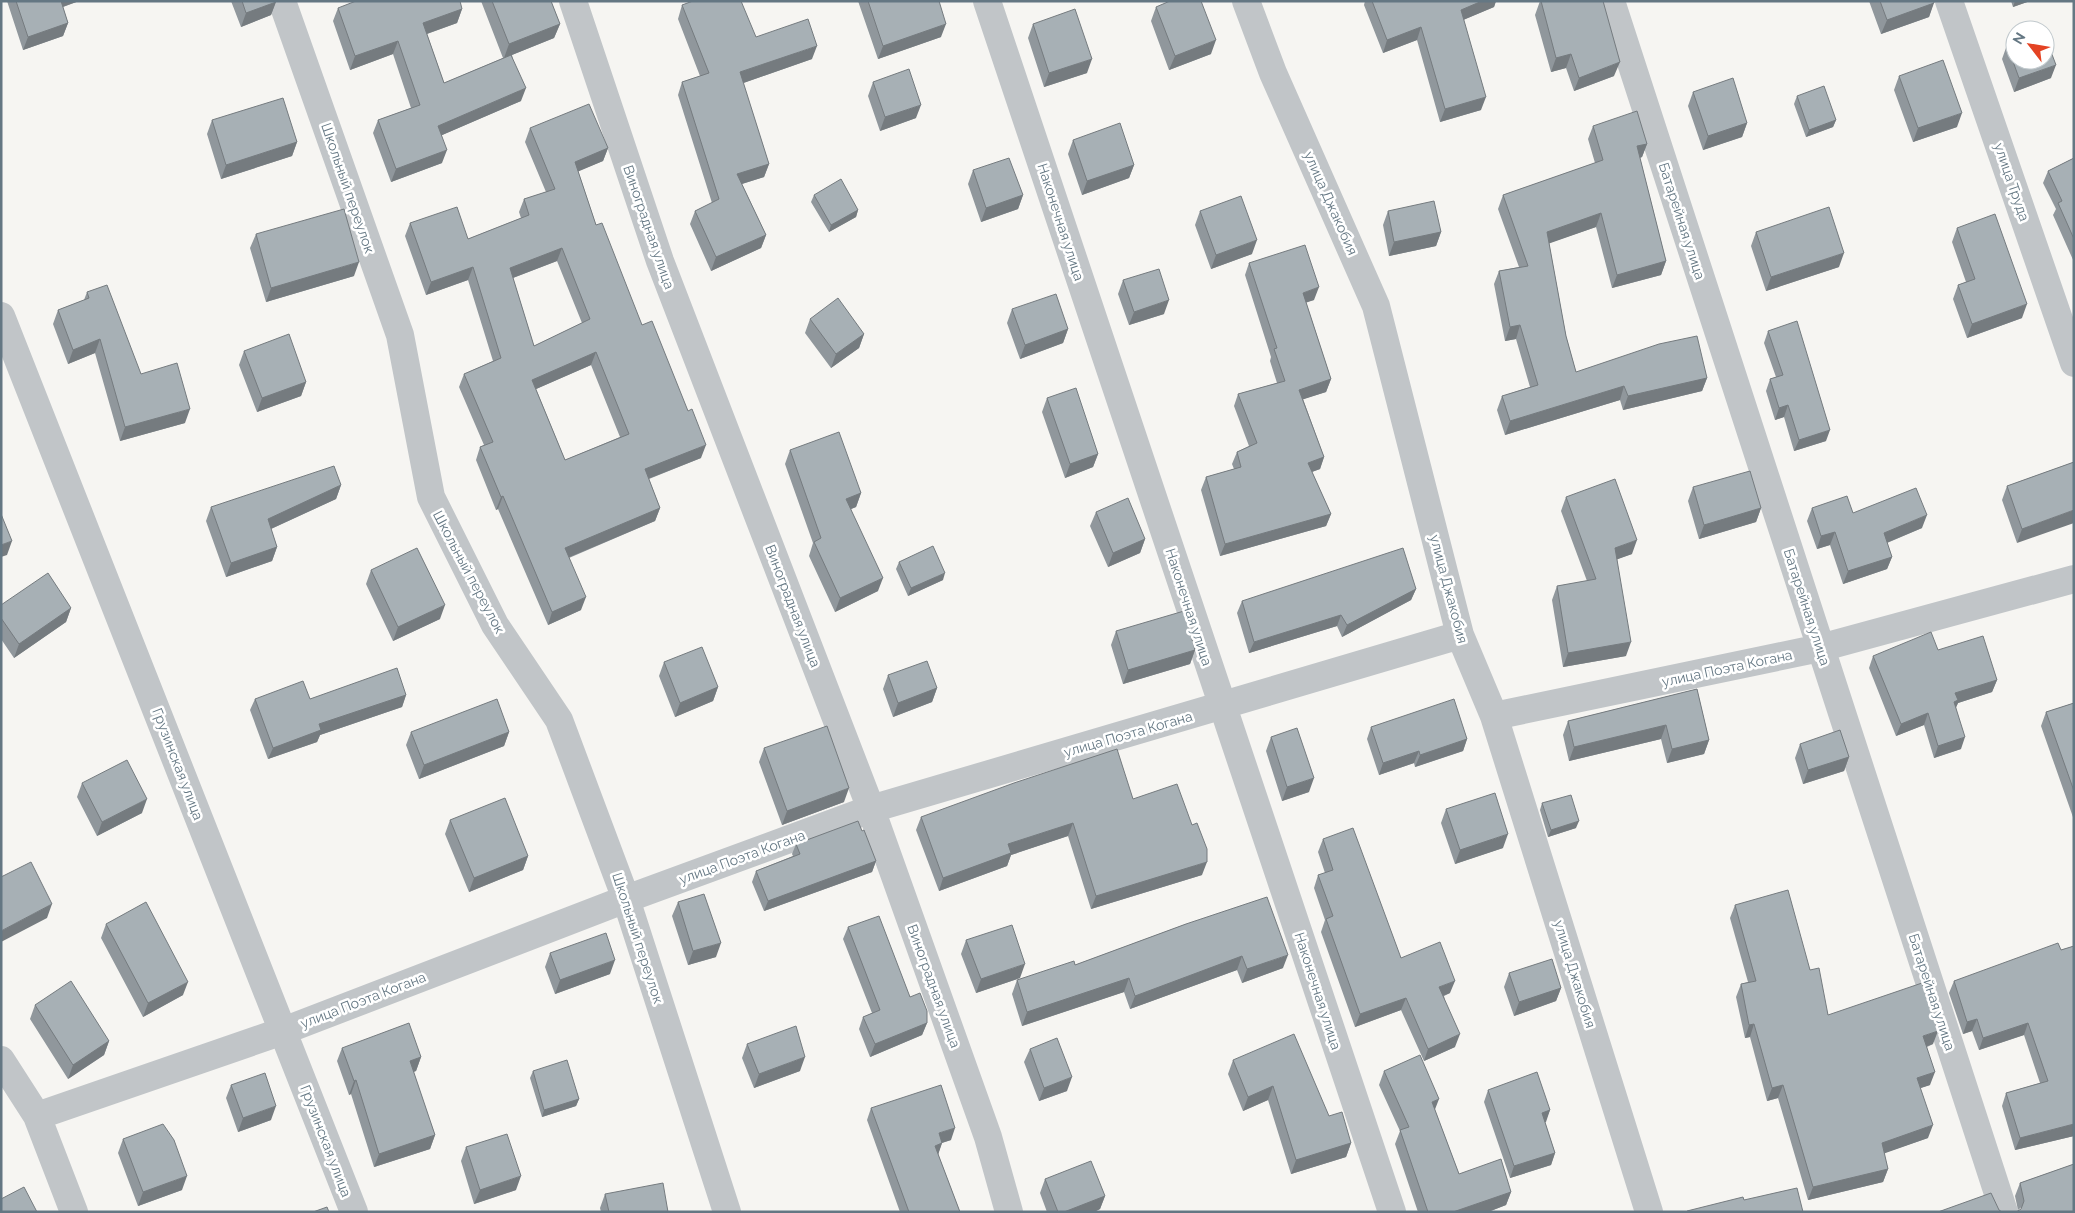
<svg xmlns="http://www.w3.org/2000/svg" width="2075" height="1213" font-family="Raleway,sans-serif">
<rect width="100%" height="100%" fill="#f6f5f2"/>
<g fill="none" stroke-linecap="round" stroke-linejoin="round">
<path stroke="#c1c5c8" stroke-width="28" d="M282,1L400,335L431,497L495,625L559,720L626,899L727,1212
M573,1L660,261L871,809L988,1137L1009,1212
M987,1L1392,1212
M1246,1L1273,73L1376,306L1460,635L1494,716L1649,1212
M1611,1L2004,1212
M1949,1L2074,363
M1,316L354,1212
M1494,716L1820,648L2074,579
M1,1060L37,1116L74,1212
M37,1116L283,1031L626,899L871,809L1460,635"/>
</g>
<path fill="#90979c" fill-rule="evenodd" d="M7,1H79L63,7L68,23L63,36L23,50Z
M231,1H276L271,15L241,27Z
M481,1H551L560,24L554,38L512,55L521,101L442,135V163L391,182L373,133L378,120L411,108L393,54L350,70L333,21L338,8L462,9L457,23L427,34L444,83L503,58Z
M858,1H939L941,37L878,59Z
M1365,1H1496L1494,7L1463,20L1481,110L1440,122L1417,40L1383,53L1364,5Z
M1540,1L1614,76L1574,91L1566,68L1551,72L1535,15Z
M1869,1H1934L1929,17L1881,34Z
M2011,1H2030L2013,7Z
M682,5L756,37L812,59L743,83L769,164L764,177L742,184L766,235L761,248L711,271L690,224L695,211L712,203L678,95L682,82L700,76L678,19Z
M1156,7L1211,54L1169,70L1151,21Z
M1033,24L1087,73L1044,87L1028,38Z
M2007,45L2051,78L2014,92L2002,59Z
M1899,76L1957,127L1913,142L1894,90Z
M873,82L916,118L880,131L868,96Z
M1693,92L1747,123L1742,137L1703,150L1688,106Z
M1797,96L1836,120L1833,127L1806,137L1794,104Z
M212,120L297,142L292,156L221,179L207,134Z
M1593,126L1647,144L1642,157L1640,158L1666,261L1661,275L1612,288L1596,227L1549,243L1566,336L1576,372L1707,378L1702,391L1623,410L1620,400L1505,435L1497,410L1502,396L1530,387L1516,339L1505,341L1494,284L1499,271L1519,267L1498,209L1503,195L1595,163L1588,139Z
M530,128L608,148L603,161L578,171L596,225L642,325L701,458L649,479L660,508L655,521L569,558L581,610L548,625L498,509L496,510L476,460L480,447L484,445L459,387L464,374L493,361L468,280L426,295L405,236L410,223L468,239L521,218L519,212L524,199L546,192L525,142ZM557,261L582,323L534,346L513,278ZM591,365L620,437L565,460L536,389Z
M1073,140L1134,165L1129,178L1082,195L1068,154Z
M2074,158V262L2053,215L2056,209L2043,183L2048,171Z
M973,170L1023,195L1018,209L981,222L968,184Z
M814,195L858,210L856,217L829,232L811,202Z
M1200,211L1252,254L1211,269L1195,225Z
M1388,211L1441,232L1436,246L1389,256L1383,225Z
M1957,228L2022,318L1967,338L1953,299L1958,285L1966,282L1952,242Z
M1756,232L1839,267L1766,291L1751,246Z
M256,234L354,276L266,302L250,248Z
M1249,263L1314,300L1306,302L1331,379L1326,392L1303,399L1324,457L1320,469L1312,472L1331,514L1326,526L1220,556L1201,490L1206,477L1234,469L1232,464L1237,452L1249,446L1234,406L1238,394L1277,383L1270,361L1271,357L1245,275Z
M1123,280L1164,314L1129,325L1118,294Z
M87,292L141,374L185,423L120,441L95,353L68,364L53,324L58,310L84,300Z
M1012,309L1068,329L1063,343L1020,359L1007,323Z
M810,319L864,334L859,348L831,368L805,333Z
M1768,331L1826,441L1794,451L1784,417L1775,420L1766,391L1770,379L1776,377L1764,343Z
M244,351L306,382L301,396L257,412L239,365Z
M1047,398L1098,454L1093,467L1065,478L1042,412Z
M790,450L861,493L856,507L851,509L878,591L835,612L809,556L813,543L785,464Z
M2074,462L2017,543L2002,500L2007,486Z
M341,485L336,499L271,529L277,547L272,561L226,577L206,521L211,507Z
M1693,487L1761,508L1756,522L1699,539L1688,501Z
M1566,497L1632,554L1617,559L1626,656L1563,667L1552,600L1557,586L1587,581L1561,511Z
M1812,508L1853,513L1922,528L1887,543L1892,557L1887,569L1843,584L1830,545L1817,549L1807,521Z
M1096,512L1145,539L1140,553L1108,567L1090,526Z
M899,562L943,580L908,596L896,569Z
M371,570L440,619L393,641L366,584Z
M1416,589L1411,600L1342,637L1337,626L1249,653L1237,613L1242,601Z
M1,605L71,608L66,622L14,658L1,639Z
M1116,631L1195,650L1190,664L1123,684L1111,645Z
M1938,650L1997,680L1992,692L1958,703L1956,707L1961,749L1934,758L1924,725L1896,736L1869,668L1873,656Z
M664,662L718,687L713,701L675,717L659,676Z
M888,675L937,688L932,702L893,717L883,689Z
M1697,689L1709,740L1704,754L1667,763L1661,739L1569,761L1563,735L1568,721Z
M406,695L402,707L320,735L317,742L268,759L250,710L255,699H310Z
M2074,703V820L2041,726L2046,712Z
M1371,727L1467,739L1463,751L1415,767L1414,763L1379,775L1367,739Z
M411,732H509L504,746L419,779L406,745Z
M1271,737L1309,792L1282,801L1266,751Z
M1800,744L1849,757L1844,771L1803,784L1795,758Z
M764,748L844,802L782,825L759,762Z
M82,783L142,813L97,836L77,797Z
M1133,799L1202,875L1091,909L1068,836L1011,855L1007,866L939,891L916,830L921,817Z
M1542,803L1576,828L1548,837L1540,810Z
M1446,809L1503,848L1455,864L1441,823Z
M450,820L528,856L523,870L469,892L445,834Z
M1323,839L1401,958L1450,993L1444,996L1455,1047L1424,1061L1401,1010L1355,1027L1321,932L1325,920L1314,888L1318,875L1325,873L1318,852Z
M796,844L876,861L872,872L764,911L752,882L756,871L793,856L792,854Z
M678,902L716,957L688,965L672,916Z
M1735,905L1810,970L1828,1015L1933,1044L1927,1047L1930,1085L1920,1088L1928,1138L1884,1153L1888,1169L1883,1182L1808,1200L1778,1098L1767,1101L1750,1037L1745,1038L1736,997L1741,984L1748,982L1730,918Z
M106,924L183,995L143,1017L101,938Z
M1186,924L1283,968L1242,983L1237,970L1130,1009L1124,992L1022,1026L1012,994L1017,980L1075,965Z
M848,927L910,997L927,1023L922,1035L870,1057L859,1029L863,1017L872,1013L843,939Z
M966,940L1020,978L976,993L961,954Z
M2074,946V1136L2015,1150L2002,1106L2006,1093L2040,1083L2024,1035L1979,1050L1972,1031L1963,1034L1949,993L1954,981Z
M550,953L610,974L555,994L545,967Z
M1509,973L1561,988L1556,1001L1514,1016L1504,987Z
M35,1005L109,1041L104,1055L68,1079L30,1019Z
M747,1044L800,1071L754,1088L742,1058Z
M342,1048L421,1057L416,1071L413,1072L435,1135L430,1149L374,1167L351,1094L349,1095L337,1061Z
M1030,1049L1067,1091L1039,1101L1024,1062Z
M1233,1060L1329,1116L1351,1143L1346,1157L1291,1174L1268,1100L1243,1111L1228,1074Z
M533,1071L579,1099L576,1106L542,1117L530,1078Z
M1384,1071L1435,1110L1459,1174L1511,1192L1506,1205L1488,1212H1418L1395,1144L1400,1131L1379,1085Z
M231,1085L271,1120L238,1132L226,1098Z
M1488,1090L1550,1110L1545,1122L1555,1153L1551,1165L1510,1178L1484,1102Z
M871,1108L951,1140L942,1143L938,1154L960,1212H900L867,1120Z
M123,1139L182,1190L138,1206L118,1153Z
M466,1147L516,1190L474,1204L461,1161Z
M2074,1164L2018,1210L2015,1196L2020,1183Z
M1045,1179L1105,1196L1100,1209L1094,1212H1047L1040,1193Z
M605,1194L668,1212H601L600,1208Z"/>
<path fill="#757b7f" d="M58,1H79L54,10Z
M1482,1H1496L1494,7L1456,23L1461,10Z
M2015,1H2030L2013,7Z
M276,2L271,15L241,27L246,13Z
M1934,3L1929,17L1881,34L1887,20Z
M462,9L457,23L418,37L423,23Z
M68,23L63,36L23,50L28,37Z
M560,24L554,38L504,58L509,44Z
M946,24L941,37L878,59L883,46Z
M1421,27L1417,40L1383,53L1387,40Z
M1216,40L1211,54L1169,70L1175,56Z
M398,41L393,54L350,70L355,56Z
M817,46L812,59L735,86L740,72Z
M1571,54L1566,68L1551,72L1556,58Z
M1092,59L1087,73L1044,87L1049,73Z
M1620,62L1614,76L1574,91L1579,78Z
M2056,65L2051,78L2014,92L2019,78Z
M526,88L521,101L433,139L438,126Z
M1486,97L1481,110L1440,122L1445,109Z
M921,105L916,118L880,131L885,117Z
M1962,113L1957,127L1913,142L1918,128Z
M1836,120L1833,127L1806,137L1809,130Z
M1747,123L1742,137L1703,150L1708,136Z
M297,142L292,156L221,179L226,165Z
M1647,144L1642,157L1632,160L1637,146Z
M608,148L603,161L570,175L575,162Z
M447,150L442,163L391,182L396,169Z
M769,164L764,177L732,187L737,174Z
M1134,165L1129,178L1082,195L1087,181Z
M1023,195L1018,209L981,222L986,208Z
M858,210L856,217L829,232L831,225Z
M1601,213L1596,227L1542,246L1547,232Z
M1441,232L1436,246L1389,256L1394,242Z
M766,235L761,248L711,271L716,257Z
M1257,240L1252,254L1211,269L1216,255Z
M562,248L557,261L505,281L510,268Z
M1844,253L1839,267L1766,291L1771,277Z
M1666,261L1661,275L1612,288L1617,275Z
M359,262L354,276L266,302L271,288Z
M473,267L468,280L426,295L431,282Z
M1319,287L1314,300L1299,305L1303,293Z
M1169,300L1164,314L1129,325L1134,312Z
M2027,304L2022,318L1967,338L1972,324Z
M1520,325L1516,339L1505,341L1510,327Z
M1068,329L1063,343L1020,359L1025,345Z
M864,334L859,348L831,368L836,354Z
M100,339L95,353L68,364L73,350Z
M596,352L591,365L527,393L532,380Z
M1707,378L1702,391L1623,410L1628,396Z
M1331,379L1326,392L1295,402L1299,390Z
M306,382L301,396L257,412L262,398Z
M1624,386L1620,400L1505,435L1510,421Z
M1788,405L1784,417L1775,420L1779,408Z
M190,409L185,423L120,441L125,427Z
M1830,430L1826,441L1794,451L1799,440Z
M706,445L701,458L640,482L645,469Z
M1098,454L1093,467L1065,478L1070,464Z
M1324,457L1320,469L1303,475L1308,463Z
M341,485L336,499L262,533L268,519Z
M861,493L856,507L841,513L846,499Z
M503,496L498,509L496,510L501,497Z
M660,508L655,521L560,561L565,548Z
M1761,508L1756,522L1699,539L1704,525Z
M2074,510V523L2017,543L2022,529Z
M1331,514L1326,526L1220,556L1225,544Z
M1927,515L1922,528L1879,546L1884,533Z
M1835,532L1830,545L1817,549L1821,536Z
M1145,539L1140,553L1108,567L1113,553Z
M1637,540L1632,554L1610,562L1615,548Z
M12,541L7,555L1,557V545Z
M277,547L272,561L226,577L231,563Z
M1892,557L1887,569L1843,584L1848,571Z
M945,573L943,580L908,596L911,588Z
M883,578L878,591L835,612L840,598Z
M1416,589L1411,600L1342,637L1347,625Z
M586,597L581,610L548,625L552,612Z
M445,605L440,619L393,641L398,627Z
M71,608L66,622L14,658L19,644Z
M1341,615L1337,626L1249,653L1254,642Z
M1631,642L1626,656L1563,667L1568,653Z
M1195,650L1190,664L1123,684L1128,670Z
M1997,680L1992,692L1958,703L1954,712L1950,714L1955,693Z
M718,687L713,701L675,717L680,703Z
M937,688L932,702L893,717L898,703Z
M406,695L402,707L320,735L317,742L268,759L273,748L319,724Z
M1928,713L1924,725L1896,736L1901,724Z
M1666,725L1661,739L1569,761L1574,747Z
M509,732L504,746L419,779L424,765Z
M1965,737L1961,749L1934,758L1938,746Z
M1467,739L1463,751L1415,767L1420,755Z
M1709,740L1704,754L1667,763L1672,749Z
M1419,751L1414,763L1379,775L1383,763Z
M1849,757L1844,771L1803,784L1808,770Z
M1314,778L1309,792L1282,801L1287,787Z
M849,788L844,802L782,825L787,811Z
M147,799L142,813L97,836L102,822Z
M1579,821L1576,828L1548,837L1551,830Z
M1073,823L1068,836L1011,855L1007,866L939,891L943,878L1008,844Z
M1508,834L1503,848L1455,864L1460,850Z
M528,856L523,870L469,892L474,878Z
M876,861L872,872L764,911L768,901Z
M1207,862L1202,875L1091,909L1096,896Z
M52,904L47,918L1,942V931Z
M721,943L716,957L688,965L693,951Z
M1288,955L1283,968L1242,983L1247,969Z
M1242,956L1237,970L1130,1009L1135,996Z
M615,960L610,974L555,994L560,980Z
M1025,964L1020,978L976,993L981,979Z
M1129,978L1124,992L1022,1026L1027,1012Z
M1455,981L1450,993L1435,999L1439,987Z
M188,982L183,995L143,1017L148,1003Z
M1561,988L1556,1001L1514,1016L1519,1002Z
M1406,998L1401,1010L1355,1027L1360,1014Z
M1977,1019L1972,1031L1963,1034L1967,1022Z
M927,1023L922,1035L870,1057L875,1044Z
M2028,1023L2024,1035L1979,1050L1983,1038Z
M1754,1024L1750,1037L1745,1038L1749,1025Z
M1938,1031L1933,1044L1919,1049L1923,1036Z
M1460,1034L1455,1047L1424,1061L1428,1049Z
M109,1041L104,1055L68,1079L73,1065Z
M421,1057L416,1071L405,1075L410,1061Z
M805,1057L800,1071L754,1088L759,1074Z
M1935,1072L1930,1085L1912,1091L1917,1078Z
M1072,1077L1067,1091L1039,1101L1044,1088Z
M356,1080L351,1094L349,1095L354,1081Z
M1783,1085L1778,1098L1767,1101L1772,1088Z
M1273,1086L1268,1100L1243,1111L1248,1097Z
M579,1099L576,1106L542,1117L544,1110Z
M1439,1099L1434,1112L1432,1102Z
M276,1106L271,1120L238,1132L243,1118Z
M1550,1110L1546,1122L1538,1125L1542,1113Z
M2074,1124V1136L2015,1150L2020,1138Z
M1933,1125L1928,1138L1877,1156L1882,1143Z
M955,1128L951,1140L935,1145L939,1133Z
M435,1135L430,1149L374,1167L379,1154Z
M942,1143L938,1155L935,1146Z
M1351,1143L1346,1157L1291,1174L1296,1160Z
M1555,1153L1551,1165L1510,1178L1514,1166Z
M1888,1169L1883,1182L1808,1200L1813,1187Z
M187,1176L182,1190L138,1206L143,1192Z
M521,1176L516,1190L474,1204L480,1190Z
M1511,1192L1506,1205L1488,1212H1453Z
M1105,1196L1100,1209L1094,1212H1064Z"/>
<path fill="#a7b0b5" stroke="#757b7f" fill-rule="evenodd" d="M16,1H61L68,23L28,37Z
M242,1H276V2L246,13Z
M356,1H460L462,9L423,23L444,83L511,55L526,88L438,126L447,150L396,169L378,120L420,105L398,41L355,56L338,8Z
M492,1H551L560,24L509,44Z
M693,1H741L756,37L808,19L817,46L740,72L769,164L737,174L766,235L716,257L695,211L719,199L682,82L709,73L682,5Z
M868,1H939L946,24L883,46Z
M1170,1H1201L1216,40L1175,56L1156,7Z
M1372,1H1482L1461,10L1486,97L1445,109L1421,27L1387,40Z
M1541,1H1603L1620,62L1579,78L1571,54L1556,58Z
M1880,1H1934V3L1887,20Z
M1075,9L1092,59L1049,73L1033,24Z
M2045,36L2056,65L2019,78L2007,45L2015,42V60H2045Z
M1943,60L1962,113L1918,128L1899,76Z
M909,69L921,105L885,117L873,82Z
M1733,78L1747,123L1708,136L1693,92Z
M1824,86L1836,120L1809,130L1797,96Z
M283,98L297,142L226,165L212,120Z
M589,104L608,148L575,162L596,225L602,223L642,325L652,321L688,411L692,409L706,445L645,469L660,508L565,548L586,597L552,612L503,496L501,497L480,447L493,442L464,374L501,358L473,267L431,282L410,223L457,207L468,239L529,215L524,199L555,189L530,128ZM562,248L590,319L534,346L510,268ZM596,352L629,434L565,460L532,380Z
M1637,111L1647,144L1637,146L1666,261L1617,275L1601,213L1547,232L1566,336L1576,372L1659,344L1697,336L1707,378L1628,396L1624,386L1510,421L1502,396L1538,385L1520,325L1510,327L1499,271L1528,266L1503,195L1603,160L1593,126Z
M1120,123L1134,165L1087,181L1073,140Z
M1009,158L1023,195L986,208L973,170Z
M2074,158V239L2058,203L2062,201L2048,171Z
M841,179L858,210L831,225L814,195Z
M1241,196L1257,240L1216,255L1200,211Z
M1434,201L1441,232L1394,242L1388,211Z
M1829,207L1844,253L1771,277L1756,232Z
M344,209L359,262L271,288L256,234Z
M1995,214L2027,304L1972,324L1958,285L1975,279L1957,228Z
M1305,245L1319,287L1303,293L1331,379L1299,390L1324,457L1308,463L1331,514L1225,544L1206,477L1241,467L1237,452L1257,443L1238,394L1285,381L1274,349L1277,348L1249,263Z
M1159,269L1169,300L1134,312L1123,280Z
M107,285L141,374L177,363L190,409L125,427L100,339L73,350L58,310L89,298L87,292Z
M1056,294L1068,329L1025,345L1012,309Z
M838,298L864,334L836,354L810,319Z
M1797,321L1830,430L1799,440L1788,405L1779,408L1770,379L1783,375L1768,331Z
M289,334L306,382L262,398L244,351Z
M1076,388L1098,454L1070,464L1047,398Z
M839,432L861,493L846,499L883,578L840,598L814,542L821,538L790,450Z
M2074,462V510L2022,529L2007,486Z
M334,466L341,485L268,519L277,547L231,563L211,507Z
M1750,471L1761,508L1704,525L1693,487Z
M1615,479L1637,540L1615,548L1631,642L1568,653L1557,586L1596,579L1566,497Z
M1916,488L1927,515L1884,533L1892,557L1848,571L1835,532L1821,536L1812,508L1847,496L1853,513Z
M1128,498L1145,539L1113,553L1096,512Z
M1,514L12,541L1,545Z
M933,546L945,573L911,588L899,562Z
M417,548L445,605L398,627L371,570Z
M1403,548L1416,589L1347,625L1341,615L1254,642L1242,601Z
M48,573L71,608L19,644L1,618V605Z
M1184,611L1195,650L1128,670L1116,631Z
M1931,632L1938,650L1983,636L1997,680L1955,693L1958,700L1954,702L1965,737L1938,746L1928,713L1901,724L1873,656Z
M702,647L718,687L680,703L664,662Z
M927,661L937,688L898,703L888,675Z
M397,668L406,695L319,724L321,730L273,748L255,699L303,681L310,699Z
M1697,689L1709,740L1672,749L1666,725L1574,747L1568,721Z
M497,699L509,732L424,765L411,732Z
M1454,699L1467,739L1420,755L1419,751L1383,763L1371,727Z
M2074,703V791L2046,712Z
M827,726L849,788L787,811L764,748Z
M1297,728L1314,778L1287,787L1271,737Z
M1840,730L1849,757L1808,770L1800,744Z
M1117,749L1133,799L1177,784L1192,825L1197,823L1207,849V862L1096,896L1073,823L1008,844L1011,853L943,878L921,817L1014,783Z
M127,760L147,799L102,822L82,783Z
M1495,793L1508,834L1460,850L1446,809Z
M1571,795L1579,821L1551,830L1542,803Z
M505,798L528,856L474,878L450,820Z
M858,821L862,831L864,830L876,861L768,901L756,871L800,854L796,844Z
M1353,828L1401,958L1440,942L1455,981L1439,987L1460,1034L1428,1049L1406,998L1360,1014L1326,919L1333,916L1318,875L1333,870L1323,839Z
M31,862L52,904L1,931V877Z
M1788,890L1810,970L1819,968L1828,1015L1922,983L1938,1031L1923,1036L1935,1072L1917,1078L1933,1125L1882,1143L1888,1169L1813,1187L1783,1085L1772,1088L1754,1024L1749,1025L1741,984L1756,981L1735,905Z
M704,894L721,943L693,951L678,902Z
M1267,897L1288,955L1247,969L1242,956L1135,996L1129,978L1027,1012L1017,980L1074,961L1075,965L1186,924Z
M146,902L188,982L148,1003L106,924Z
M879,916L910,997L920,993L927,1011V1023L875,1044L863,1017L880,1010L848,927Z
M1012,925L1025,964L981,979L966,940Z
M606,933L615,960L560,980L550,953Z
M2058,943L2061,950L2074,946V1124L2020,1138L2006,1093L2048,1081L2028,1023L1983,1038L1977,1019L1967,1022L1954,981Z
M1552,959L1561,988L1519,1002L1509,973Z
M71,981L109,1041L73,1065L35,1005Z
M409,1023L421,1057L410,1061L435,1135L379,1154L356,1080L354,1081L342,1048Z
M796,1026L805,1057L759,1074L747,1044Z
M1294,1034L1329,1116L1342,1112L1351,1143L1296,1160L1273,1086L1248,1097L1233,1060Z
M1057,1038L1072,1077L1044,1088L1030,1049Z
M1420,1055L1439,1099L1432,1102L1459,1174L1501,1159L1511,1192L1453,1212H1428L1400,1130L1409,1127L1384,1071Z
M567,1060L579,1099L544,1110L533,1071Z
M1537,1072L1550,1110L1542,1113L1555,1153L1514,1166L1488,1090Z
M265,1073L276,1106L243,1118L231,1085Z
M941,1085L955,1128L939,1133L942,1143L935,1146L960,1212H909L871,1108Z
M163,1124L174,1140L187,1176L143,1192L123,1139Z
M507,1134L521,1176L480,1190L466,1147Z
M1091,1161L1105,1196L1064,1212H1058L1045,1179Z
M2074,1164V1212H2016L2021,1209L2024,1201L2020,1183Z
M663,1183L668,1212H609L605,1194Z
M24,1187L37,1212H1V1199Z
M1797,1188L1803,1212H1688L1687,1211L1743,1197L1744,1200Z
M1991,1193L1999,1210L2002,1212H1938Z
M327,1207L329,1212H313Z"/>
<g text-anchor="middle" stroke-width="5" stroke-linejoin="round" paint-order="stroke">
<g font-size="14" fill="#647783" stroke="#fff">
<text transform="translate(2012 182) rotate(71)" y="5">улица Труда</text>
<text transform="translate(348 188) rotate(71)" y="5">Школьный переулок</text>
<text transform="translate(1331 203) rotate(66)" y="5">улица Джакобия</text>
<text transform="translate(1682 221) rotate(72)" y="5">Батарейная улица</text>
<text transform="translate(1061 222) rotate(72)" y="5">Наконечная улица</text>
<text transform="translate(649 227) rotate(71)" y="5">Виноградная улица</text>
<text transform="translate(469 572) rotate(62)" y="5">Школьный переулок</text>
<text transform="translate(1449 589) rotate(75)" y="5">улица Джакобия</text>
<text transform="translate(793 606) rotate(69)" y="5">Виноградная улица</text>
<text transform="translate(1189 607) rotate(72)" y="5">Наконечная улица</text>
<text transform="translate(1807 607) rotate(72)" y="5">Батарейная улица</text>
<text transform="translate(1727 668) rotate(-12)" y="5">улица Поэта Когана</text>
<text transform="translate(1128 734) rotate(-16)" y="5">улица Поэта Когана</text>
<text transform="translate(178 764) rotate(69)" y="5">Грузинская улица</text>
<text transform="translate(742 857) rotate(-20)" y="5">улица Поэта Когана</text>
<text transform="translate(638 938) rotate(72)" y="5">Школьный переулок</text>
<text transform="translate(1575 974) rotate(73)" y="5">улица Джакобия</text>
<text transform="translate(934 986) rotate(70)" y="5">Виноградная улица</text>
<text transform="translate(1318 991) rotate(72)" y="5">Наконечная улица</text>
<text transform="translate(1932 992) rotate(72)" y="5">Батарейная улица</text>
<text transform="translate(363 1000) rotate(-21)" y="5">улица Поэта Когана</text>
<text transform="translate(326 1141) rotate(69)" y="5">Грузинская улица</text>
</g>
</g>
<rect width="2075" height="1213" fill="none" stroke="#647783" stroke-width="5"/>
<g transform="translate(2030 45) rotate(301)"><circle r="24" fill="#ffffff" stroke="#c1c9cd"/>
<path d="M0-4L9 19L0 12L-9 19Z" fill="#e44323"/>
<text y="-8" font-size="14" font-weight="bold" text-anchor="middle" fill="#647783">N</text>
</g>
</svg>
